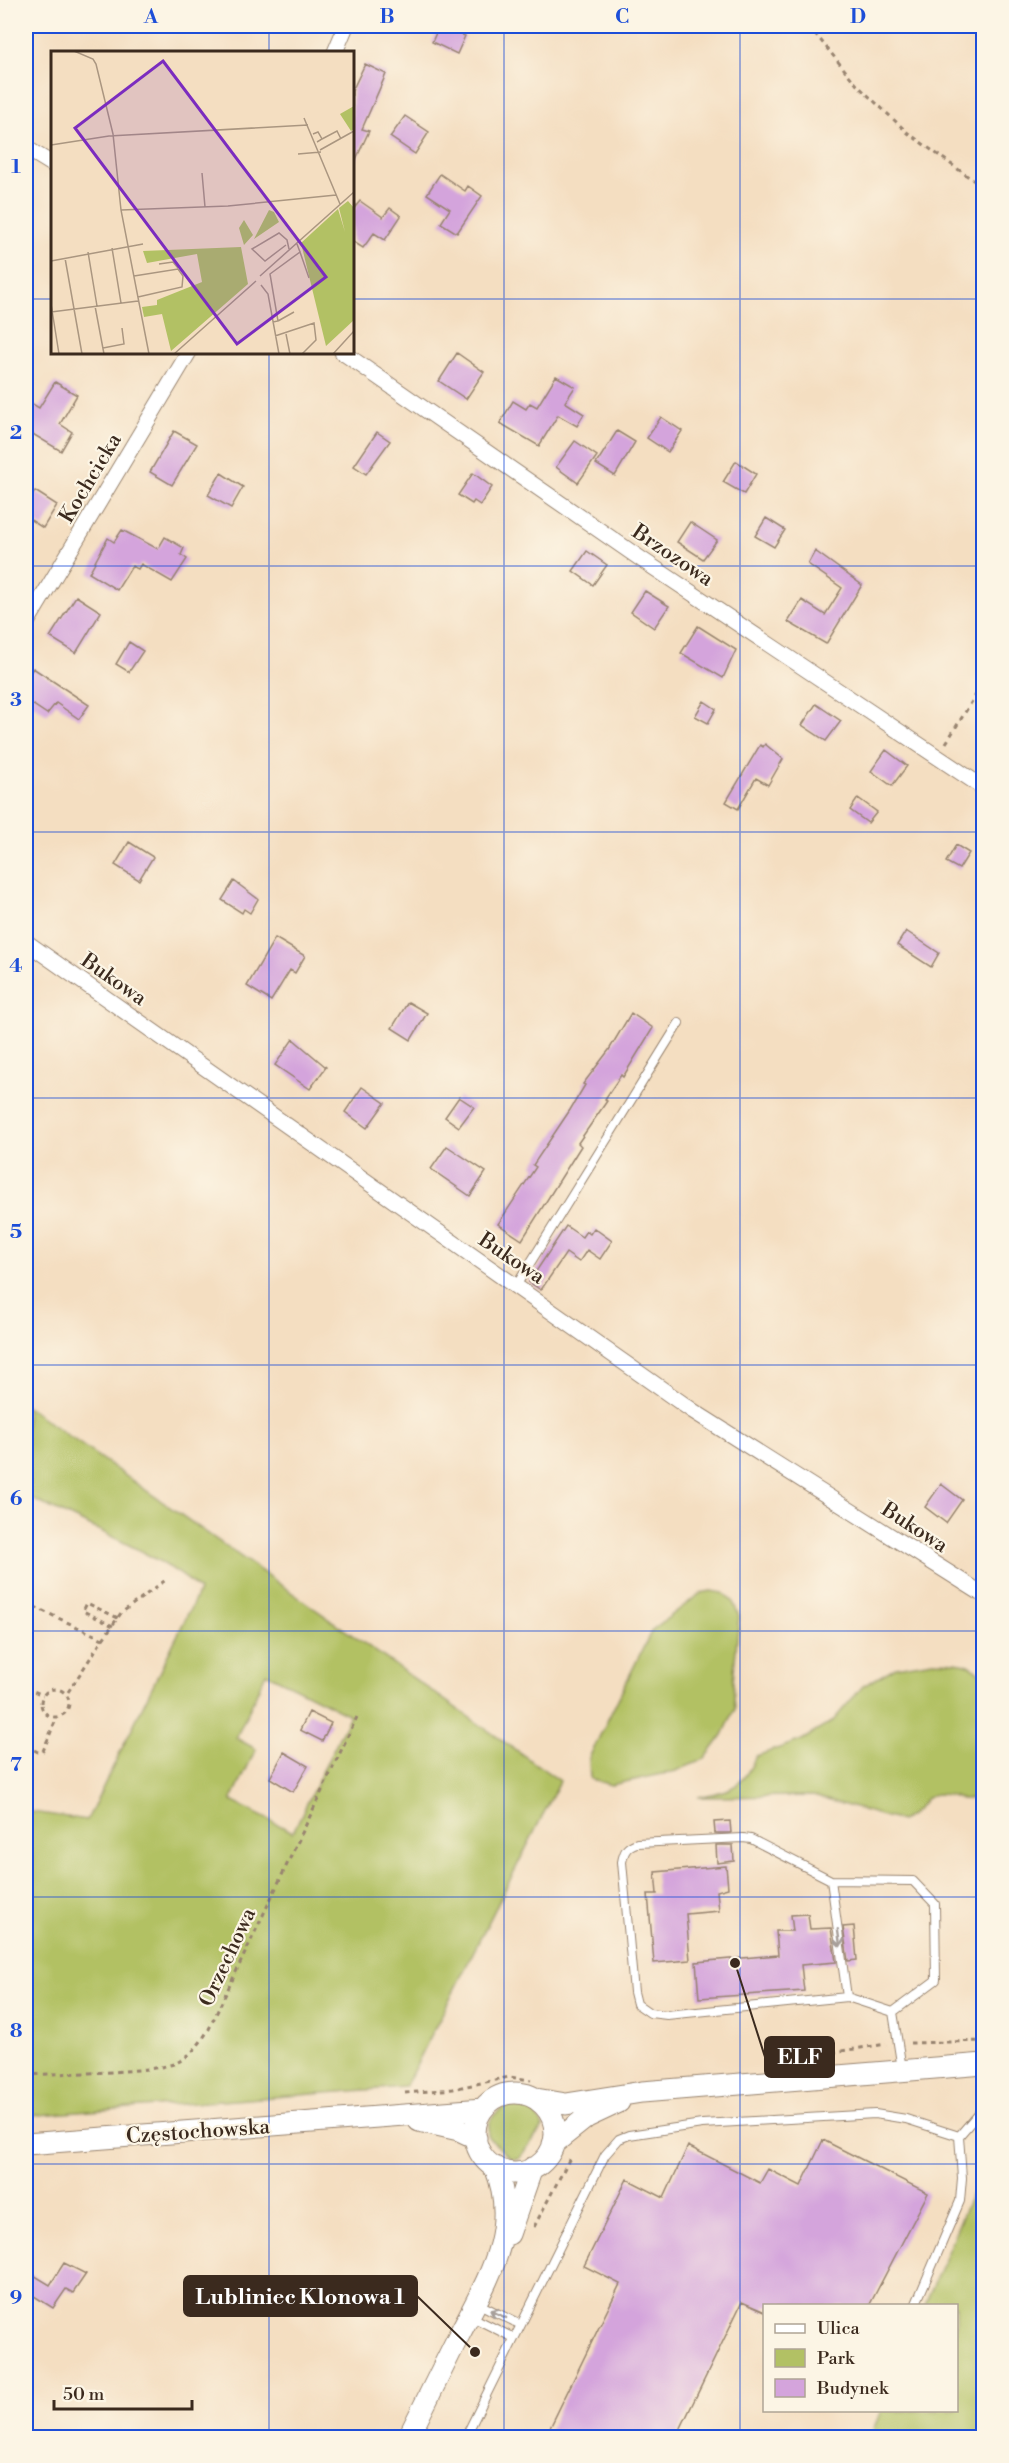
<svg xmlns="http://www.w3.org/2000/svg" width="1009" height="2463" font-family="'Libre Bodoni',serif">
<rect width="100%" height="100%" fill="#fcf5e5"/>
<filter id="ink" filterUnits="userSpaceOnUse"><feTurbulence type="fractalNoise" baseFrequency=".0167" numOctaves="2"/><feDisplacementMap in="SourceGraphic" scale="12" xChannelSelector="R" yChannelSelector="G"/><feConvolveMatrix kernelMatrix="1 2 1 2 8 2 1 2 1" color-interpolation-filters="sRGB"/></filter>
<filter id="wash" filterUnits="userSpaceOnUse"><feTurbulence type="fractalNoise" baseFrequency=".008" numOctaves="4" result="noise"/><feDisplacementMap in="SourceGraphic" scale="24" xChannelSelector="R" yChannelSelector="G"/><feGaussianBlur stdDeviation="1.35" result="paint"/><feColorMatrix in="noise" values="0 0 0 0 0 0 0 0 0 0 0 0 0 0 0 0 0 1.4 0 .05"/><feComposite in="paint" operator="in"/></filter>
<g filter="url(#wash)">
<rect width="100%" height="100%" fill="#f4dec1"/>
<path fill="#b2c164" stroke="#767641" stroke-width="1.5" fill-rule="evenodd" d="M26,1406L560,1781L405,2087L26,2116V1811L87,1820L199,1591C181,1564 62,1514 26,1496ZM266,1673L350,1715L293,1832L231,1801L256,1749L236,1738Z
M711,1591L723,1593L732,1600L739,1616L733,1683L735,1709L723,1735L705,1759L676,1771L611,1785L590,1779L589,1758L652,1630L701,1593Z
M933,1661C951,1662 971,1660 983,1676V1794C958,1807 951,1790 932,1795C924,1797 917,1814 901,1821L813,1796L698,1797C731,1790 742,1789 756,1756L802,1740L832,1722L863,1686L896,1667Z
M511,2104C528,2105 537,2111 543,2127L519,2158L511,2159L488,2137C487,2119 495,2111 511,2104Z
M983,2166V2437H870L881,2411L956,2410V2306L925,2305Z"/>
<g id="blocks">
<path fill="#d4a4dc" d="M439,26L465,36L457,54L432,42Z
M365,64L386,74L362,129L369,131L352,168V91Z
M405,116L429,132L415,154L390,137Z
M440,174L465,191L468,186L482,196L457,233L441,223L450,209L427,194Z
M360,201L383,217L390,208L401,216L385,240L374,233L363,248L352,241V211Z
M457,353L484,372L466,399L439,381Z
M556,376L575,387L565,402L584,414L577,426L558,415L539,446L500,423L513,401L526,409L530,403L537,407Z
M55,382L77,395L60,424L72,432L61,451L26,430V400L39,408Z
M661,417L682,431L668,452L647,438Z
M174,431L197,444L172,485L150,472Z
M617,431L635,442L615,476L596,464Z
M377,432L390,441L366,474L354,466Z
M575,441L597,456L578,483L556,467Z
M736,461L756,474L744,494L723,482Z
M221,473L243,487L231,508L208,495Z
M473,473L492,487L480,505L474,501L472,504L458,495Z
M35,491L57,505L43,528L26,517V507Z
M766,518L785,530L774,547L755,536Z
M690,522L717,540L703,559L677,542Z
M122,530L158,549L165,537L184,548L181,555L187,559L172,582L141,564L138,569L132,566L117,590L89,573L108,538L114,542Z
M587,551L607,565L593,585L573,571Z
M815,551L862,585L826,644L788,622L802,600L825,615L842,588L808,564Z
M645,591L669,606L654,628L631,612Z
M76,596L101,612L76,653L50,637Z
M698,626L736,650L723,678L681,653Z
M129,642L143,651L129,672L116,664Z
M33,668L89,705L79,719L56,703L47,714L26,700V679Z
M704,701L716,709L708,723L695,716Z
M816,704L841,721L826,741L802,725Z
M765,744L783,759L768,785L756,778L738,809L726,802L760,745L763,747Z
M886,750L907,766L892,786L871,771Z
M858,798L877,812L868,823L850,810Z
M129,842L153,857L139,880L115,865Z
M956,845L969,853L959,869L946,862Z
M234,881L258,899L250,913L244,909L242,913L222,900Z
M906,931L939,953L931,967L897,945Z
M275,938L305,956L295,973L290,970L271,1001L247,986Z
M408,1002L427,1013L411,1040L392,1028Z
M631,1013L653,1028L623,1077L621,1075L605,1099L607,1101L578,1143L581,1146L522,1240L498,1224L536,1167L533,1165L570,1110L585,1085L583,1084L609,1050Z
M293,1039L326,1067L310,1089L275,1065Z
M362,1087L385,1103L367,1128L345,1112Z
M459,1097L474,1107L459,1127L445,1117Z
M447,1146L486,1172L470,1196L431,1169Z
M566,1226L582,1237L586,1231L590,1234L594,1228L612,1241L600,1259L587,1250L579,1262L566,1253L541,1290L529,1282Z
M941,1484L962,1500L946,1523L925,1507Z
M309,1712L331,1723L322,1741L300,1730Z
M284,1752L308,1766L293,1792L270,1778Z
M730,1821L731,1833H715L714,1822Z
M716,1845H733L734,1861L717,1863Z
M726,1866L728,1888L717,1891L719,1911L686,1914L690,1960L654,1963L648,1894H657L655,1872Z
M808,1914L810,1929L831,1928L836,1962L801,1965L804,1991L699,1998L696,1962L778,1955L776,1931H793L791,1915Z
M854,1926L857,1960L848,1961L843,1927Z
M823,2140L928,2193L869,2306H765V2312L742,2302L676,2438H545L620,2284L584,2266L627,2179L664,2198L688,2146L760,2183L768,2169L801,2186Z
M64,2263L86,2274L73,2293L66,2289L53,2308L26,2291V2284L32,2274L50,2285Z"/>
</g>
</g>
<g filter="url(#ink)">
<use href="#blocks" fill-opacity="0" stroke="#988470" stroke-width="1.5"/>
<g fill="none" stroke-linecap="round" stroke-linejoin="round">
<g stroke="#988470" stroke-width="10">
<path id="lane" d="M516,1286L679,1023
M831,1880L847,1997
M893,2012L847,1997L667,2015L650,2013L637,2004L634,1992L622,1862C624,1851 627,1846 637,1843L743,1838L751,1839L831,1880L913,1881L935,1904L936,1980L893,2012L902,2069
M477,2303L521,2325
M915,2306L960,2201L962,2178L959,2136
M470,2316L514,2338
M465,2438L605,2155L619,2139L629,2135L702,2124L875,2114L906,2119L959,2136L984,2107"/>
</g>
<g stroke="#988470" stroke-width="17">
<path id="street" d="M335,52L346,26
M26,148L52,164
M342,352L641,559L984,788
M26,624L189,352
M26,942L693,1411L984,1595"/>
</g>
<g stroke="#988470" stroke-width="23">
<path id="secondary" d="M475 2133a40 40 0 1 1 80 0a40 40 0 1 1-80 0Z
M536,2099L566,2104L642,2092L984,2064
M419,2121L459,2130L476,2138
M26,2144L483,2109
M553,2144L587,2117L619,2102
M509,2234L532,2168
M408,2438C425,2403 442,2369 459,2335C487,2280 521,2230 495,2167"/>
</g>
<path stroke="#988470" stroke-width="3" stroke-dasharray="4.5 4.5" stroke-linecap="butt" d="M809,26L857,85L908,133L984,188
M946,743L984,682
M26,1603L103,1639L66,1695
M113,1626L83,1611L87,1603L118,1618
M103,1639L121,1613L167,1579
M26,1688L43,1695
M41 1703a14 14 0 1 1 28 0a14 14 0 1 1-28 0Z
M26,1746L38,1752L43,1751L57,1717
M910,2043L984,2041
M797,2058L886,2044
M26,2075C56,2073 155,2074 178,2062C193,2054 200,2043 209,2029L357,1717
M405,2093L453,2089L509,2077L531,2080
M534,2227L571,2156"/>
<use href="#lane" stroke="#fff" stroke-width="8"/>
<use href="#street" stroke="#fff" stroke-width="15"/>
<use href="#secondary" stroke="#fff" stroke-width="21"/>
</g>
<defs><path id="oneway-shaft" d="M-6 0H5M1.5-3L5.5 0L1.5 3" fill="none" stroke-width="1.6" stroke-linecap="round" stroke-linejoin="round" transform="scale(1.5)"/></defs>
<g stroke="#a79f9a">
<use href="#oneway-shaft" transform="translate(839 1938) rotate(82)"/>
<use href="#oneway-shaft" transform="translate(498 2314) rotate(-154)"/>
</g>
</g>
<path fill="none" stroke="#1d4ed8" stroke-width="1.5" stroke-opacity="0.55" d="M269,26V52M504,26V2438M740,26V2438M26,299H52M352,299H984M269,352V2438M26,566H984M26,832H984M26,1098H984M26,1365H984M26,1631H984M26,1897H984M26,2164H984"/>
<g text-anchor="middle" stroke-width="4.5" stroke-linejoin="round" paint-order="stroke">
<g font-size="21" fill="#3b2a1e" stroke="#fcf5e5">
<text transform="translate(90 478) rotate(-59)" y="7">Kochcicka</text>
<text transform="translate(673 555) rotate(34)" y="7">Brzozowa</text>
<text transform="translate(114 979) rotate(35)" y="7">Bukowa</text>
<text transform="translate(512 1258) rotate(34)" y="7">Bukowa</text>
<text transform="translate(915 1527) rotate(33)" y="7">Bukowa</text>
<text transform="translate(227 1957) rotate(-65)" y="7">Orzechowa</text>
<text transform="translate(198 2131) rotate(-4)" y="7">Częstochowska</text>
</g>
</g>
<g transform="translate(51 51)">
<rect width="303" height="303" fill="#f4dec1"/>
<path d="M303,55V78L300,80L289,63ZM297,150L303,157V269L275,295L250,192L287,158L294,181L288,157ZM218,159L223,161L228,171L203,188ZM193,169L202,184L193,194L188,177ZM190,196L197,233L120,300L111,263L93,266L91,256L106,254V249L151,231L146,203L96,212L92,200Z" fill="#b2c164"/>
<path fill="none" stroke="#aa9680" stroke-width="1.5" d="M23,0L42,8L45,13L62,83L70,159L98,303M253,67L289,153M262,83L267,81L271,88L266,91M271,88L286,80L290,88M0,94L58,85L257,74M269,99L303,80M247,103L270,101M151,122L154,156M70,159L177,155L285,144M235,194L214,210L201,198L228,182L236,189L238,198M61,197L70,252M37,201L46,255M249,201L258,227M14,207L31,303M0,210L92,193M108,213L122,211L127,217M83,225L127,218L132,225L131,236L87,246M209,225L303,141M210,234L217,243L228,303M0,253L8,303M44,255L53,303M0,261L87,250M227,270L243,261M222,271L227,270L219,223L249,201L246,193M235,283L239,303M224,285L263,272L265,289L251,303M52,297L73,293L71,277M123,303L205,230M282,303L303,280"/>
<path fill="#7b2cbf" fill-opacity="0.15" stroke="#7b2cbf" stroke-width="3" d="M112,10L275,226L186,293L24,77Z"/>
<rect width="303" height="303" fill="none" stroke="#3b2a1e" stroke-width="3"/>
</g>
<path fill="none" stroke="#3b2a1e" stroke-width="2" d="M735 1963L765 2057M475 2352L417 2296"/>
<g fill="#3b2a1e" stroke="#fcf5e5" stroke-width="2">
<circle cx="735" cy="1963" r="6"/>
<circle cx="475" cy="2352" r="6"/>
</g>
<g fill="#3b2a1e" stroke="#3b2a1e" stroke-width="2">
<rect x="765" y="2037" width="69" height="40" rx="6"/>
<rect x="184" y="2276" width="233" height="40" rx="6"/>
</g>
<g font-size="22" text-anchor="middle" font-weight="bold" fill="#fff">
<text x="800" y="2064">ELF</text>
<text x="300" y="2304">Lubliniec Klonowa 1</text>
</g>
<rect width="1009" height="2463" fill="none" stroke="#fcf5e5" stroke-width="66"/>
<rect x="763" y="2304" width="195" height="108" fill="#fcf5e5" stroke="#afa495" stroke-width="1.5"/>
<rect x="775" y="2324" width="30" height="9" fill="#ffffff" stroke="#afa495" stroke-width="1.5"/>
<text x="817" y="2334" font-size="18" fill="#3b2a1e">Ulica</text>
<rect x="775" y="2349" width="30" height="18" fill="#b2c164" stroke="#afa495" stroke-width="1.5"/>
<text x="817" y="2364" font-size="18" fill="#3b2a1e">Park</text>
<rect x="775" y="2379" width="30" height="18" fill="#d4a4dc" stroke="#afa495" stroke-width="1.5"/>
<text x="817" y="2394" font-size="18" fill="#3b2a1e">Budynek</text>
<path d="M54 2400v9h138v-9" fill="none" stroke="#3b2a1e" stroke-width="3"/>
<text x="63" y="2400" font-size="18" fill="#3b2a1e" stroke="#fcf5e5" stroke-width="4.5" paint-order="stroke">50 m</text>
<rect x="33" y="33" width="943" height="2397" fill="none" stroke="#1d4ed8" stroke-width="2"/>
<g font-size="20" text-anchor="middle" font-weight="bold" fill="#1d4ed8">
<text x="151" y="23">A</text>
<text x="387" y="23">B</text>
<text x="622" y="23">C</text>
<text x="858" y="23">D</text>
<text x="16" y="173">1</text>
<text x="16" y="439">2</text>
<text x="16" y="706">3</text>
<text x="16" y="972">4</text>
<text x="16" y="1238">5</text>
<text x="16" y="1505">6</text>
<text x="16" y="1771">7</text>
<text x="16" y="2037">8</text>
<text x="16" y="2304">9</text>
</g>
</svg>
